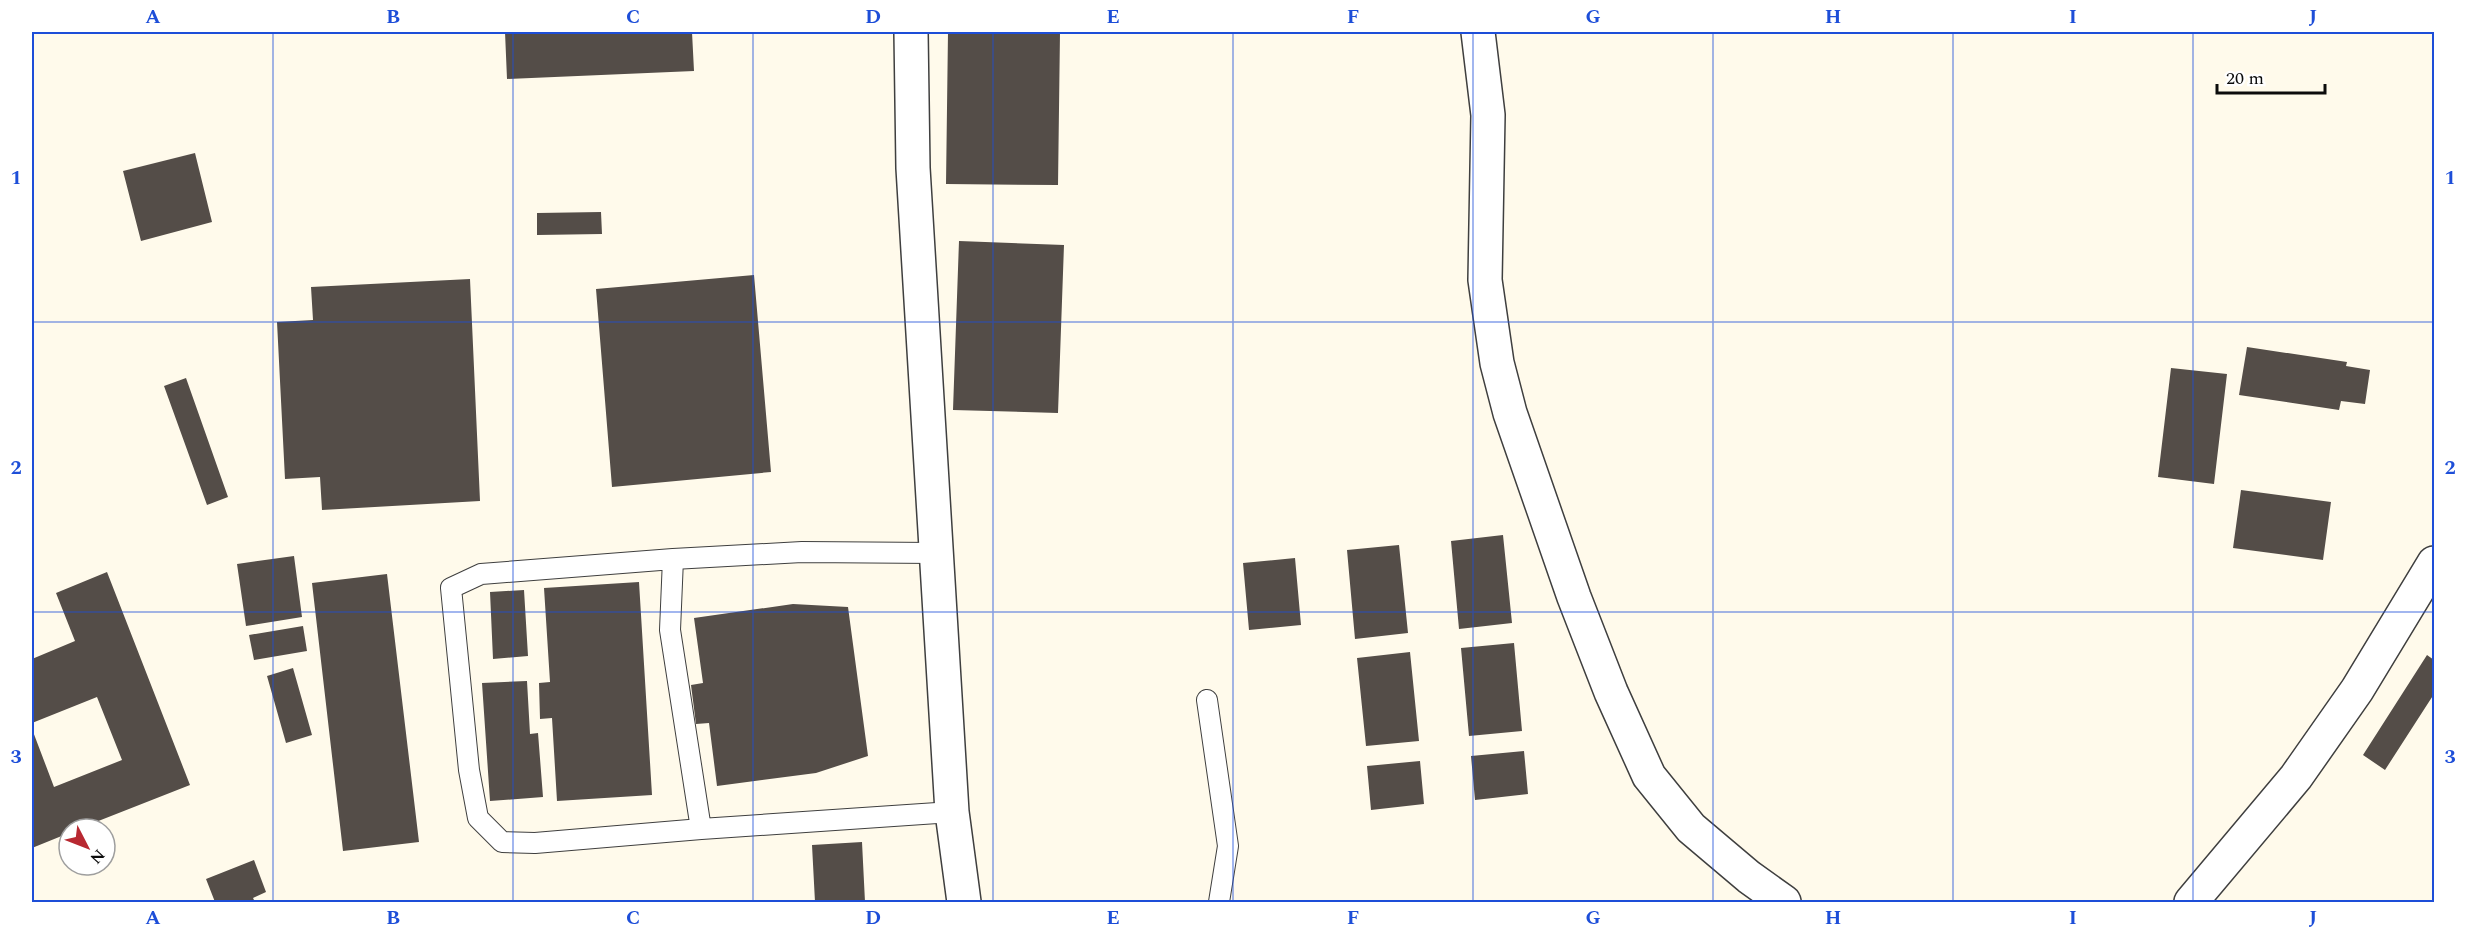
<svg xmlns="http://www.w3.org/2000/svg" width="2466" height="934" font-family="Spectral,serif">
<rect width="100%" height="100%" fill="#fffaeb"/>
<path fill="#544d48" d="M505,32H692L694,71L507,79Z
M948,32H1060L1058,185L946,184Z
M195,153L212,222L141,241L123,171Z
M601,212L602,234L537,235V213Z
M959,241L1064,245L1058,413L953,410Z
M754,275L771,472L612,487L596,289Z
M470,279L480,501L322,510L320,477L285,479L277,322L313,320L311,287Z
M2247,347L2347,362L2346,366L2370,370L2365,404L2341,401L2339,410L2239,395Z
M2171,368L2227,374L2214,484L2158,477Z
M186,378L228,497L207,505L164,386Z
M2241,490L2331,502L2323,560L2233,548Z
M1503,535L1512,623L1459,629L1451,541Z
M1399,545L1408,633L1355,639L1347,550Z
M294,556L302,617L246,626L237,564Z
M1295,558L1301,625L1249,630L1243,563Z
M107,572L190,785L78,829H69V833L32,848V729L54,787L122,760L97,697L32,723V659L75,641L56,593Z
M387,574L419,842L343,851L312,583Z
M639,582L652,795L557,801L552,718L540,719L539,683L550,682L544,588Z
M524,590L528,656L493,659L490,592Z
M793,604L848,607L868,756L816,773L717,786L709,723L696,724L691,685L703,683L694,618Z
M303,626L307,651L254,660L249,635Z
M1514,643L1522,731L1469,736L1461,648Z
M1410,652L1419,741L1366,746L1357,658Z
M2427,655L2434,660V694L2385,770L2363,755Z
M293,668L312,735L286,743L267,676Z
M527,681L530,734L538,733L543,797L490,801L482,683Z
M1524,751L1528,794L1475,800L1471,756Z
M1420,761L1424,804L1371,810L1367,766Z
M862,842L865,902H815L812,845Z
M254,860L266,892L253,898L255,902H215L206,879Z"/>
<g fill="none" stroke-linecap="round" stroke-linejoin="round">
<g stroke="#3f3f3f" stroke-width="22">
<path id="service" d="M673,559L481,574L451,588L469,770L478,818L502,842L535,843L701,829L952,812
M1207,700L1228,846L1219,902
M701,829L670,630L673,559L802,552L936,553"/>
</g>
<g stroke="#3f3f3f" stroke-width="36">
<path id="minor" d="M911,32L913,168L952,812L964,902
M1478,32L1488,115L1485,280L1497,363L1510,413L1574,597L1611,692L1649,776L1691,828L1749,877L1784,902
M2191,902L2296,777L2357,690L2434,563"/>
</g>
<use href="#service" stroke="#fff" stroke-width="20"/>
<use href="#minor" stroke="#fff" stroke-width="33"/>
</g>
<path fill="none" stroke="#1d4ed8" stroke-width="1.5" stroke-opacity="0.55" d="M273,32V902M513,32V902M753,32V902M993,32V902M1233,32V902M1473,32V902M1713,32V902M1953,32V902M2193,32V902M32,322H2434M32,612H2434"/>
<rect width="2466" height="934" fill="none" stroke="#ffffff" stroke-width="66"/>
<g transform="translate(87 847) rotate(132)"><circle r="28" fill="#ffffff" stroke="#9e9e9e" stroke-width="1.5"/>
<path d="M0-4.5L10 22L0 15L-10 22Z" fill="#b82831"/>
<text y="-9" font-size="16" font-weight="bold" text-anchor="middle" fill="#0c0c0c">N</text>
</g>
<path d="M2217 84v9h108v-9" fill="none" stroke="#0c0c0c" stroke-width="3"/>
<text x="2226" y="84" font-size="18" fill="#0c0c0c" stroke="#ffffff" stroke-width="4.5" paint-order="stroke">20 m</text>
<rect x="33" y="33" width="2400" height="868" fill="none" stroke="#1d4ed8" stroke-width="2"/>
<g font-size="20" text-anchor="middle" font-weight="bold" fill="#1d4ed8">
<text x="153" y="23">A</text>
<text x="393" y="23">B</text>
<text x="633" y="23">C</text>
<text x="873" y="23">D</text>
<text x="1113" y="23">E</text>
<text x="1353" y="23">F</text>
<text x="1593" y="23">G</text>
<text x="1833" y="23">H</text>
<text x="2073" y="23">I</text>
<text x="2313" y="23">J</text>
<text x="16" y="184">1</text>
<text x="2450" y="184">1</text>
<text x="16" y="474">2</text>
<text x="2450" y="474">2</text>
<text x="16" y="763">3</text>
<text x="2450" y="763">3</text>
<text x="153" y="924">A</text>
<text x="393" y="924">B</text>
<text x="633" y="924">C</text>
<text x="873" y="924">D</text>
<text x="1113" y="924">E</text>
<text x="1353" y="924">F</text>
<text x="1593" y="924">G</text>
<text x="1833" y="924">H</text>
<text x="2073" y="924">I</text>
<text x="2313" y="924">J</text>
</g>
</svg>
